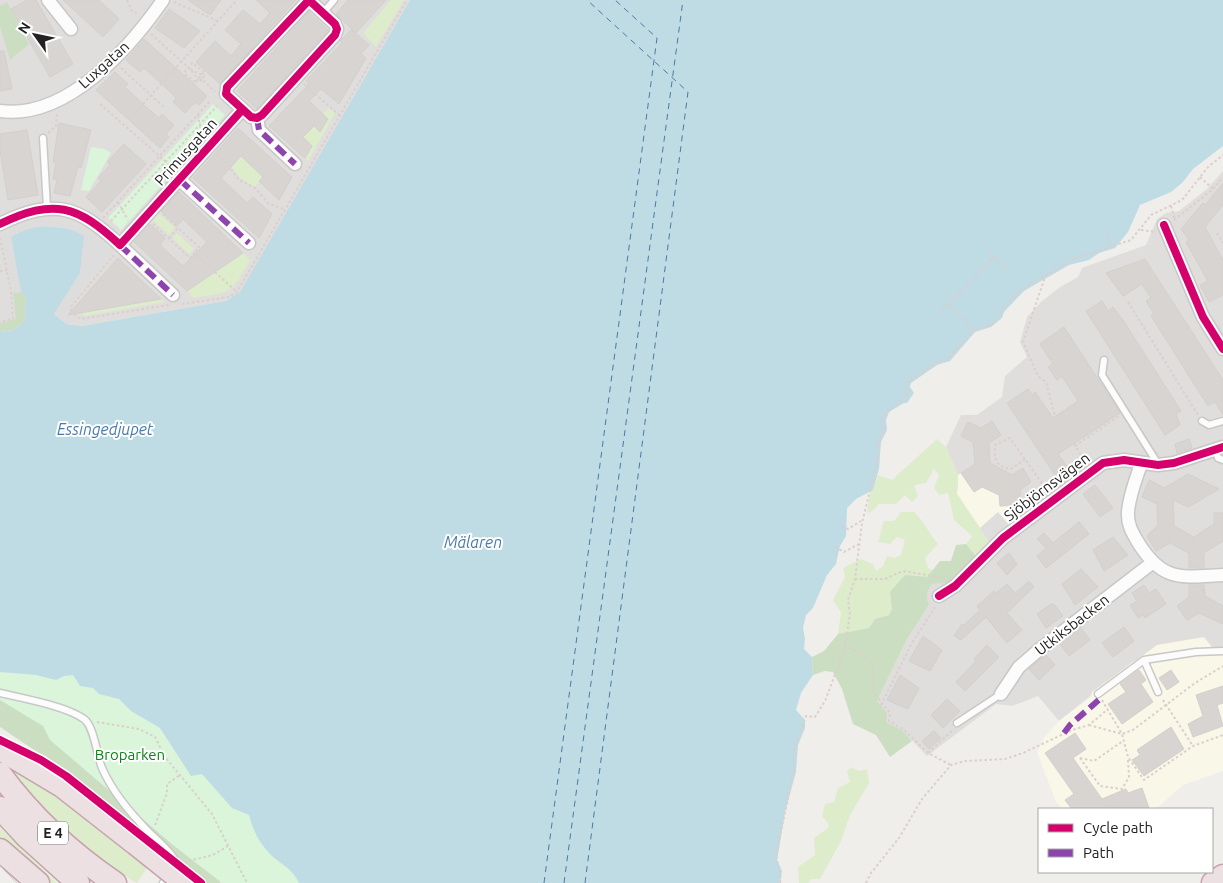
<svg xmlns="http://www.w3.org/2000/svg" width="1223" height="883" font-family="Ubuntu,sans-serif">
<rect width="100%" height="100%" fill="#f0eeeb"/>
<path fill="#dfdedc" d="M0,0H410L240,293L235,296L226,301L82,326L66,324L26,297L25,321L0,332Z
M1223,171V647H1212L1132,662L1059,721L1038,696L1012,706L996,704L927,756L902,730L886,722L877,701L907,639L929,605L926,597L927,590L932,584L949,583L957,577L989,542L957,494L958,475L946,447L961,415H977L1002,397L1005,376L1027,357L1020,342L1027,317L1041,302L1060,287L1078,277L1082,268L1146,245L1157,219L1166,213L1179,211L1207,189Z"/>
<path fill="#f8f7e8" d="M971,466L980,478L1020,499V505L1027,513L1010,526L998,512L980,528L957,494L958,475Z
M1204,637L1212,647H1223V771L1183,785L1156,809H1063L1056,802L1037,752L1044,738L1059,721L1091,697L1092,692L1157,645Z"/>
<path fill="#ddeccb" d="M391,0H404L376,47L363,33Z
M329,108L335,113L308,161L305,158L312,146L303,137L314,126L320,132L323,114Z
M241,156L263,177L255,187L240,178L231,166Z
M159,213L175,228L169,235L153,220Z
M177,233L194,249L189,254L172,238Z
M243,253L250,260C230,296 233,291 194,298L187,291Z
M161,299L165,302L84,316L81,313Z
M937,439L946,447L958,475L957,494L989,542L976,556L966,544L972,536L954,520L948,493L939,495L934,488L939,475L934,469L926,483L914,485L918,496L912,502L905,495L896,504H879L870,513L867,512L870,492L873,490L878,475L892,480Z
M901,512H914C926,524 928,532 938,544L925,558L928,568L933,570L927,577L890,592L892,609L889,615L875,619L869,628L838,634L841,612L833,600L845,577L843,568L861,559L873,564L876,571L883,566L887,556L895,558L901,555L905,540L897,537L890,544L878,542L884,521H894Z
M1,756L16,764L149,865L137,883C127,878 118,870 109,864C67,834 31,797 1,756Z
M851,767L859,771L867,769L869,783L850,815L841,841L820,879H811L808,883H799L798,867L815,855L814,838L828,828L829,824L822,816L825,804L834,802L838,788L850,782L847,772Z
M0,828L57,883H46L0,843Z"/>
<path fill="#cbdec1" d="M7,2L29,44L10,60L0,26V6Z
M21,292L26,297L25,321L13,330L0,332V323L16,319L13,293Z
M966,544L976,556L957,577L949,583L932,584C926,591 926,596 929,605L907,639L877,701L887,713L886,722L902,730L912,741L890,757L876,735L853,724L842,689L833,672L825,671L813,675L812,657L824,651L838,634L869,628L875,619L889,615L892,609L890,592L905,575L927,577L940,561H951L956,545Z
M0,672L160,728L181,763L224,869L220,883H204L64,770L0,727Z"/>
<path fill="#daf5da" d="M213,104L225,115L121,230L108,218Z
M91,147L104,149L111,153L89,191L81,190Z
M0,672L36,675L56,680L64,676L73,675L80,686L93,688L99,694L119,699L131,711L160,728L191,776L202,774L232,808L249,815C253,830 258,841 269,853C280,865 291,866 299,883H222L173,845L50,740L43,726L0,700Z"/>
<path fill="#bfdbe3" d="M410,0H1223V146L1193,169L1182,183L1171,192L1140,205L1128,232L1115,248L1099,253L1089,260L1069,265L1024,291L1004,312L1002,318L991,327L975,332L950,361L937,365L911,383L910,387L914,393L907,403H904L889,412L886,420L887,430L881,442L879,469L873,490L856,499L847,508L846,536L840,546L836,564L827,575L813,608L806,615L803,628L805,639L804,649L812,657L813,675L801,693L796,710L805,720V728L798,745L796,772L785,812L779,849L777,860L782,871L780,883H299C291,866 280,865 269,853C258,841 253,830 249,815L232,808L202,774L191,776L160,728L131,711L119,699L99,694L93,688L80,686L73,675L64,676L56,680L36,675L0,672V332L13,330L25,321L26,297L21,292L11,237C35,223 60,223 85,236L80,273L54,314L66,324L82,326L226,301L240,292Z"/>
<path fill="#dedddd" d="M46,220L79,227L93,235L112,252L65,310L78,321L66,324L54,314L80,273L84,236L71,229L43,226L29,228L11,236L21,292L13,293L2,235L23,224Z"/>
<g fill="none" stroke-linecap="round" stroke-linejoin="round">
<path stroke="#4a7aab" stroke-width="1" stroke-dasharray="6 5" stroke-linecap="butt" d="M544,883L657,38L615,0
M564,883L683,0
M585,883L688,92L587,0"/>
</g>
<path fill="#d7d4d2" stroke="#d3d0cc" d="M27,0H36L73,64L50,77L11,9Z
M63,0H99L119,19L103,37Z
M188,0H221L210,15Z
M256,0H296L220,84L196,62L215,41L231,56L241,44L225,30L243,10L260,24L270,13Z
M348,0H386L356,33L352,30L369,45L361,54L366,58L339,104L321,89L309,101L328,119L320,132L314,126L303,137L312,146L305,158L269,126L309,84L306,81L342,43L340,41L352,29L336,14Z
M169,9L200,31L184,48L155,28Z
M309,12L328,30L257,109L237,91Z
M144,39L207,96L199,105L195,102L185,113L173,102L176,98L163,85L144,68L140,72L126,60Z
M0,51H4L12,89L0,91Z
M115,72L128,84L125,87L145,106L159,118L162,114L174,125L166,134L169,137L160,148L96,90Z
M59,123L91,130L81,168L78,167L70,196L54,193L57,180L53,179L56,162H53Z
M238,128L292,177L279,200L259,181L263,177L241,156L221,178L247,203L253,197L272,214L259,238L193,178Z
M27,130L38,195L8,200L0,150V134Z
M124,144L146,164L102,212L86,197L101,181L98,178L110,165L107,162Z
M1223,183V205L1205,227L1223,260V295L1209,302L1200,285L1208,281L1186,242L1189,240L1181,229L1203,203L1205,205Z
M179,192L243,253L187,291L134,242L150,224L165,238L160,245L183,266L207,242L183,219L177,226L161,211Z
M118,258L161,299L68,315Z
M1145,259L1223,380V415L1215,402L1208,406L1151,316L1154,314L1146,301L1151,298L1142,284L1123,296L1106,273Z
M1102,301L1108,311L1113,307L1123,320L1181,411L1176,414L1180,425L1165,435L1086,311Z
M1064,327L1120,413L1058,454L1073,475L1061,484L1007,403L1028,389L1032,395L1035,392L1053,418L1078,401L1062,376L1057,380L1048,367L1053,364L1040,344Z
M992,421L1001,435L989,443L990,463L1012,475L1023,468L1031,482L1020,490V505L1000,506L999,495L982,487L974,492L961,473L975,464L973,442L961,436L968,422L981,428Z
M1189,439L1192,448L1177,453L1175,444Z
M1188,474L1219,489L1188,507L1173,500L1174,526L1194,537L1214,524V513H1223V541L1204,553V568H1189V553L1170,543L1156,551L1147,536L1158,525L1157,504L1142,497L1149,480L1164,488Z
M1095,485L1113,508L1100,517L1083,494Z
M1079,522L1089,534L1046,568L1037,556L1046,548L1037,539L1044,533L1053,543Z
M1113,537L1128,555L1104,571L1093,550Z
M1009,553L1017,564L1007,575L997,563Z
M1081,569L1098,587L1075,605L1062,584Z
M1029,581L1034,587L1007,613L1022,630L1007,643L986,617L961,640L954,636L962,624L964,625L980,610L977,606L994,591L996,593L1007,584L1015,593Z
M1144,585L1149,593L1156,589L1166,604L1145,618L1143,615L1138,618L1130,605L1137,601L1132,593Z
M1189,585H1204L1205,596L1223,606V624L1199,613L1187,620L1177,606L1189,597Z
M1051,604H1054L1063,616L1046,628L1037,614Z
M1124,627L1134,641L1113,657L1102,643Z
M1081,628L1090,640L1069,656L1060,644Z
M923,636L942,650L930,671L909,661Z
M987,645L999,657L965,691L956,682L976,661L974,659Z
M1046,655L1055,665L1039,680L1029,669Z
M1139,670L1146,680L1141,684L1153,702L1122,724L1108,704L1126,692L1120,684Z
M1171,670L1179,682L1167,690L1159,678Z
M900,675L919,688L908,709L887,700Z
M1223,686V703L1217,705L1223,726L1193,737L1188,724L1203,716L1196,695Z
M947,699L960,711L943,728L931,715Z
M1171,727L1184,749L1144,776L1132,760L1140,755L1137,750Z
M934,731L941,738L929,749L922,741Z
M1075,733L1086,749L1073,758L1102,799L1126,789L1128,793L1142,788L1149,808L1072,809L1065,800L1074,794L1045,753Z"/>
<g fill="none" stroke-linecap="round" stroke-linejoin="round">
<g stroke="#c9c8c7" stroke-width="9">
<path id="lane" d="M323,13L334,0
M43,138L47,208
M1104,360L1102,375L1158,464
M1202,421L1209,425L1223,421
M1215,449L1218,458L1223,460
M1144,660L1158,692
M0,693C22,698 66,706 84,719C94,726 97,756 102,768C113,793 130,813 149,832C159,842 168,849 175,860L163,883
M1098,694L1144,660L1196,652L1223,651
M957,723L1001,694"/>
</g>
<g stroke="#c9c8c7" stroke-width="15">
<path id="street" d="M48,0L71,29
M309,0L335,24L337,29L335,35L262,115L257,118L251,117L226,94L227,87Z
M0,111C66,120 129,49 163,0
M257,118L259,130L295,164
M180,180L249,243
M0,224C54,198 77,205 120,245L242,110
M1164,225L1203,317L1223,349
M120,245L173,295
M1141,464C1136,479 1129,496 1128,512C1127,525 1133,534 1139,544C1164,583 1182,577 1223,575
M939,596L955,586L1003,538L1103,463L1124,460L1158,465L1174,463L1223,447
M1001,694L1019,667L1040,649L1152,563"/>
</g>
<g stroke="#c5a2ac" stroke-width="25">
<path id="highway" d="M0,749L62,786L136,844
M0,774C31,816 72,854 115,883
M0,808L26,836L78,883
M0,850L38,883
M1213,883L1223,876"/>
</g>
<path stroke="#dccecd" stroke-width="2" stroke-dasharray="2.5 2.5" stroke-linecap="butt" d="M127,0L132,11L139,14
M174,2L218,21
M151,34L190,69
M121,68L164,107
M199,77L202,79L204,76L190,69L200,82L202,79L215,92
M195,82L184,73L192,63L204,72
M304,84L339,115
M100,104L174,169
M133,115L237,0
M198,115L202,138
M48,133L56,126L57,114
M1209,149L1212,153
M217,155L225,161L239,180L255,188L268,203L283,209
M1200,177L1213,189
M118,202L128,220
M1171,206L1175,220
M163,214L178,228
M103,218L211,100
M1174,220L1213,189L1223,177
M111,221L217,106
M153,224L190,258L194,253L237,292
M1106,229L1111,247
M1141,230L1156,232
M1217,233L1223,243
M0,238L11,291L13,319L0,322
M169,238L178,228L199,247L194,253
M990,253L1006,269
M0,271L7,270
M1046,274L1023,342L1038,376L1046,382L1055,416
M1128,302L1198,415
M182,304L229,297L237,292L407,0
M948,304L974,330
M71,311L70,308L114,255
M74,314L80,319L169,305
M938,315L994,257
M1074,444L1086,463
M1075,446L1119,416
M1025,459L1011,469C996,467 994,459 995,445L1010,438L1048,492
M842,526L848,529L861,521
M835,547L844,552L859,544
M855,579H885L903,571L945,578
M845,645L863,655L873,664L874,693L890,713L889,721L903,729L928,753L951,765
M1102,700L1122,734L1128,757L1144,780L1193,746L1223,735
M1163,700L1193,746
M881,705L912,643L935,607
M97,722L139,729L155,737L165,757L212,814L247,883
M1089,725L1122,734L1133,730L1195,683L1223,666
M928,753L954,729
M1080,758L1100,786L1122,789L1129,777L1128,760
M1080,758L1094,761L1123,741
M155,825L167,793V784L180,775
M184,862L213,855L228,846
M780,883C782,871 777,865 776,854L794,771V750L806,716L815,717L825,701L844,651L850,615L848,600L855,579L862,523L877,461L878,443L884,427L882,419L887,411L910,392L906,387L907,382L937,362L949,357L974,330L990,325L999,317L1001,309L1019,291L1073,259L1131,240L1151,215L1182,200L1208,167L1223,155
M866,883L871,873L899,838L922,799L951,765L965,761L1005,759L1023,753L1072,730L1089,725L1107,710"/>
<use href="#lane" stroke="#fdfcfc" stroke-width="6"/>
<use href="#street" stroke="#fdfcfc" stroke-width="12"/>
<use href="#highway" stroke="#ece0e2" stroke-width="22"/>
<path stroke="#ccc" stroke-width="1" d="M0,866L17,883"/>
<g stroke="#c5a2ac" stroke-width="25" stroke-linecap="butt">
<path id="highway-bridge" d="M136,844L185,883"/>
</g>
<path stroke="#dccecd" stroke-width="2" stroke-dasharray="2.5 2.5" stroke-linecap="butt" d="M195,82L204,72"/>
<use href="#highway-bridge" stroke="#ece0e2" stroke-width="22"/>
<path stroke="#8e44ad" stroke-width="6" stroke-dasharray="12 6" stroke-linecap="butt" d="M257,118L259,130L295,164
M180,180L249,243
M120,245L173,295
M1064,733L1070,725L1101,698"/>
<g stroke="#fff" stroke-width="11">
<path id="cycleway" d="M309,0L335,24L337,29L335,35L262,115L257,118L251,117L226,94L227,87Z
M0,224C54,198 77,205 120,245L242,110
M1164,225L1203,317L1223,349
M939,596L955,586L1003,538L1103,463L1124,460L1158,465L1174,463L1223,447
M0,740L41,760L66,776L201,883"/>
</g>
<use href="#cycleway" stroke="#d6006c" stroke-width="8"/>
</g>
<g text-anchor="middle" stroke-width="4" stroke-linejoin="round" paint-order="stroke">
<rect fill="#fff" stroke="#646464" stroke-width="1" x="38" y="821.5" width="30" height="23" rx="4"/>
<g font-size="14" font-weight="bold" fill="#222">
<text x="53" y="838">E 4</text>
</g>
<g font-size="15" fill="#222" stroke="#fff">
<text transform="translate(104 65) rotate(-42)" y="5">Luxgatan</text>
<text transform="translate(186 152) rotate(-48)" y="5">Primusgatan</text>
<text transform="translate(1047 487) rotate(-37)" y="5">Sjöbjörnsvägen</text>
<text transform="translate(1072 625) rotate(-38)" y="5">Utkiksbacken</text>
</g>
<g font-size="15" fill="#0c8416" stroke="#fff">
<text x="130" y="760">Broparken</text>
</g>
<g font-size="16" font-style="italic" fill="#4a7aab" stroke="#fff">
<text x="105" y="435">Essingedjupet</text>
<text x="473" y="548">Mälaren</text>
</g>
</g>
<rect x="1038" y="808" width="175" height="65" fill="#ffffff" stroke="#a7a7a7"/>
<rect x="1048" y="824" width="25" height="8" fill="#d6006c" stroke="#a7a7a7"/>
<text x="1083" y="833" font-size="15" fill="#222222">Cycle path</text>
<rect x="1048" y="849" width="25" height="8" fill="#8e44ad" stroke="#a7a7a7"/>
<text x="1083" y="858" font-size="15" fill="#222222">Path</text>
<g transform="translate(35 35) rotate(303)" stroke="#ffffff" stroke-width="4" paint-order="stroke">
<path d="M0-4L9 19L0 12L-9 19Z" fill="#222222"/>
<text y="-8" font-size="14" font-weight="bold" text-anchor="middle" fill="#222222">N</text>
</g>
</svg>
